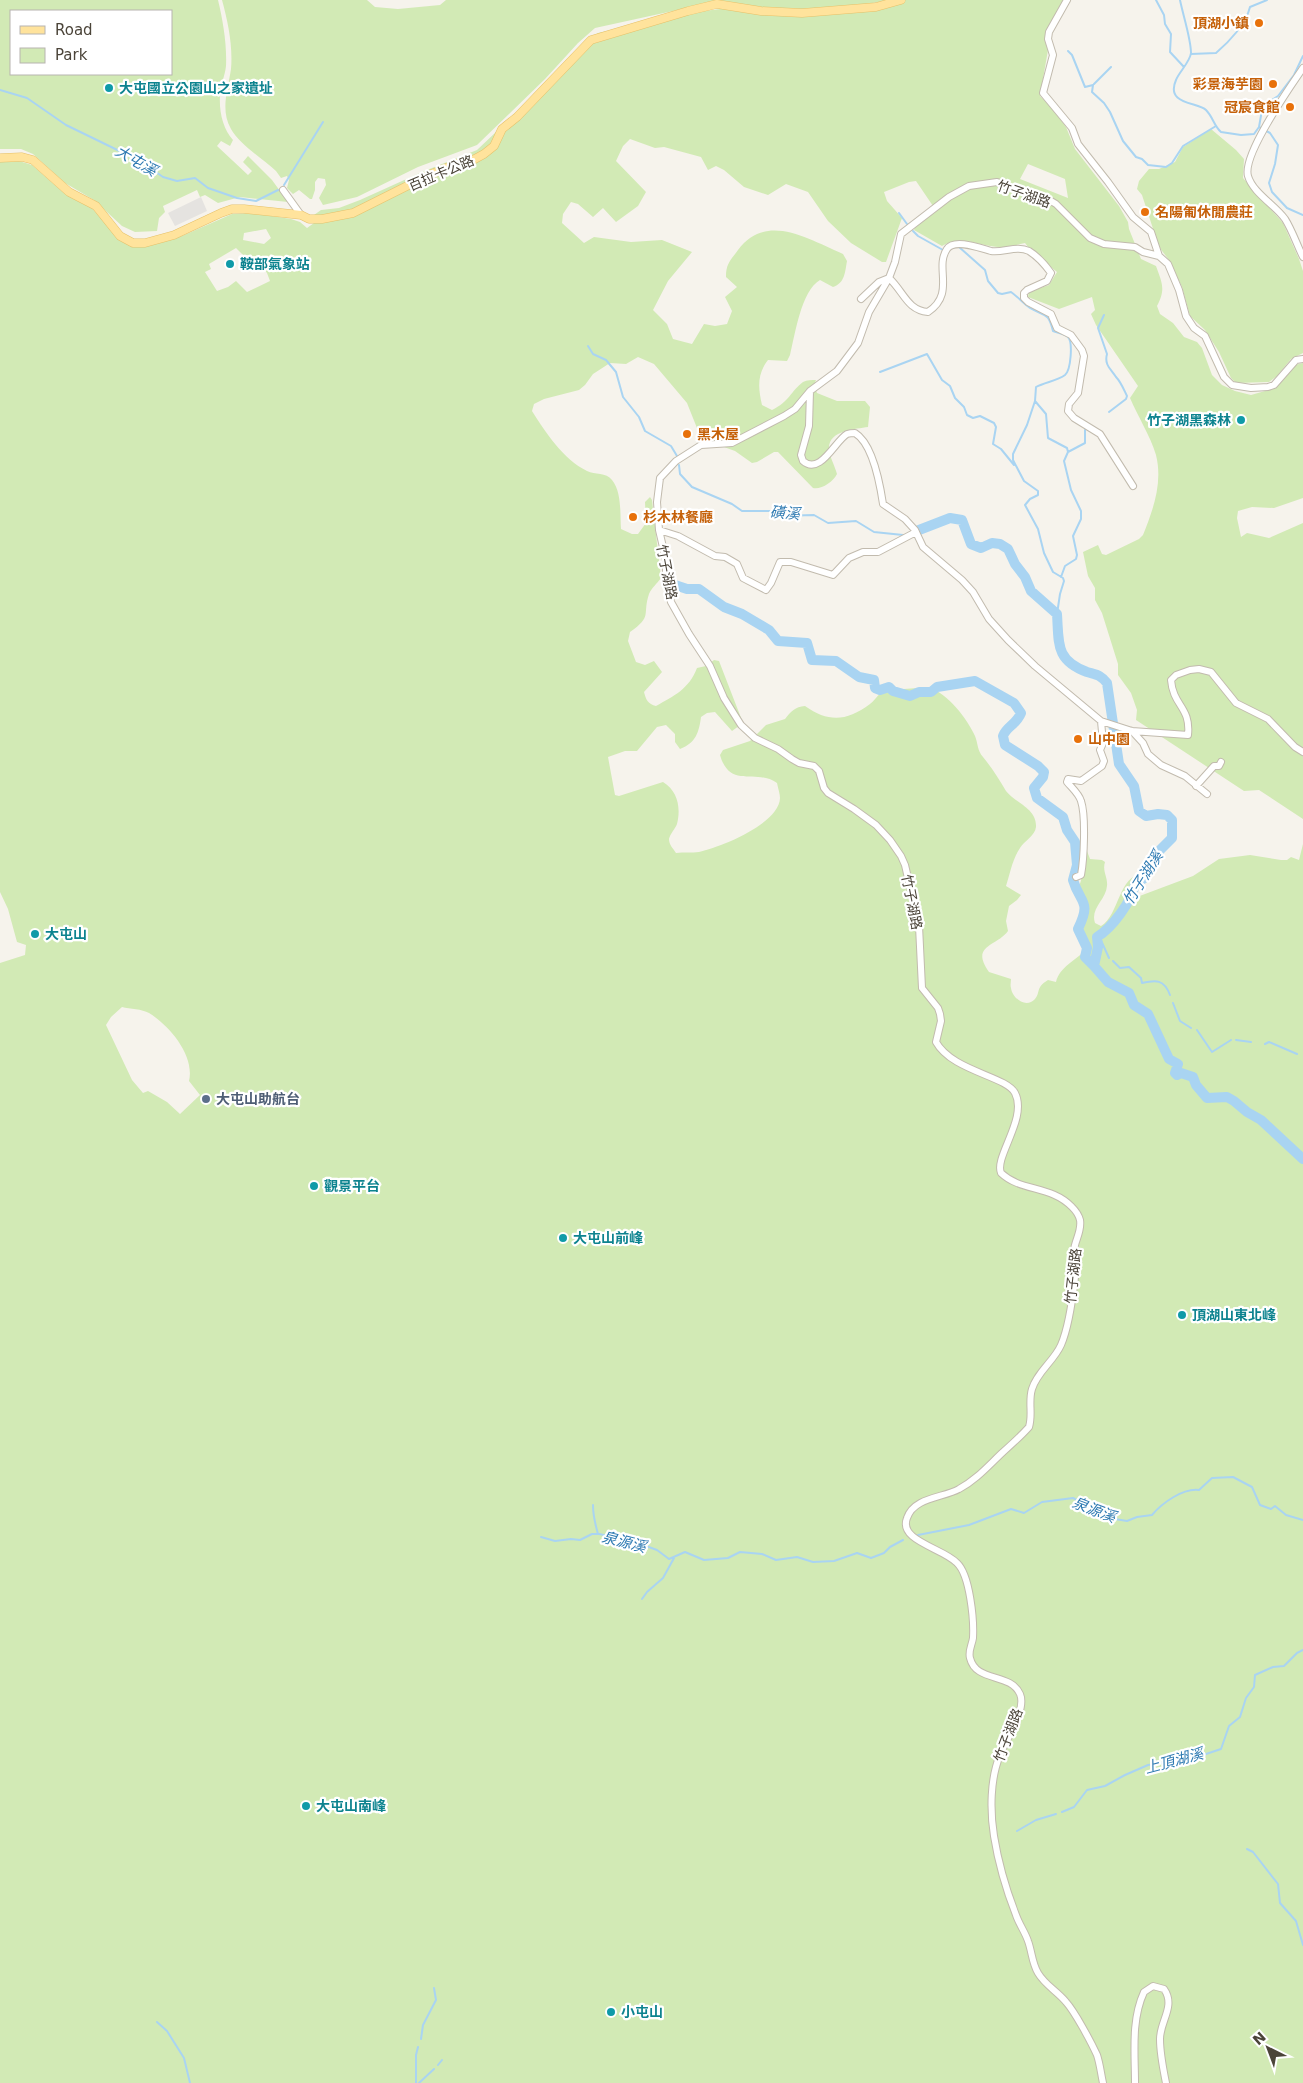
<svg xmlns="http://www.w3.org/2000/svg" width="1303" height="2083" font-family="'DejaVu Sans','Noto Sans TC',sans-serif">
<rect width="100%" height="100%" fill="#f6f3ec"/>
<path fill="#d2eab5" fill-rule="evenodd" d="M0,0H218C223,21 227,44 226,66C225,76 220,86 220,96C219,112 223,129 233,140L230,146L221,141L217,146L248,175L252,171L243,162L248,156L272,180L288,202L240,197L218,203L205,195L200,197L197,190L163,206L165,212L159,218L157,231L135,232L122,226L94,200L65,183L33,154L21,149H0ZM11,11H171V74H11Z
M222,0H367L375,7L398,9L440,5L446,0H891L835,9L794,10L731,4L682,9L595,28L578,43L545,79L477,145L418,167L357,197L323,205L319,198L326,185L325,179L318,178L315,182V190L312,199H310L299,190L293,194L287,188L289,180L287,176L281,178L276,171C263,159 239,144 231,129C220,110 228,89 231,69C233,46 228,22 222,0Z
M906,0H1065L1045,36L1048,50L1040,96L1052,108L1066,127L1075,149L1119,206L1128,222L1129,229L1141,259L1156,266C1162,283 1166,289 1157,306L1160,314L1173,323L1184,337L1197,342L1202,348L1212,375L1222,385L1235,391L1251,395L1276,388L1295,365L1303,363V498L1274,508L1252,507L1238,511L1237,518L1241,537L1247,533L1269,538L1303,523V819L1259,790L1244,791L1136,720L1137,710L1131,693L1118,675V664L1102,613L1095,600V588L1088,576L1083,552L1098,545L1102,554L1106,555L1139,539L1143,535C1153,510 1163,483 1156,455C1150,435 1138,417 1130,398L1138,386L1096,325L1091,314L1095,310L1092,297L1059,309L1028,297L1029,292L1049,285L1057,272L1032,252L1025,243C1018,244 1011,247 1005,247C982,249 964,233 942,246L914,230L916,225L931,215L933,206L916,181L909,182L884,192L887,201L902,218L886,262H882L851,243L828,221L808,192L786,184L768,195L744,187L724,170L716,166L708,170L701,157L664,147L655,148L630,139L623,146L616,161L646,192L638,206L616,222L603,208L593,217L578,204L571,202L563,214L562,223L584,243L594,237L631,242L662,240L692,252L668,281L653,310L667,324L673,339L692,344L704,324L715,326L727,324L732,311L725,297L737,287L726,277C726,264 730,261 738,250C766,212 808,239 843,254L847,261C845,272 845,283 833,287L820,280C801,291 795,335 790,355L787,361L768,360C757,374 758,388 762,405L772,410C789,402 791,391 803,382C807,380 812,380 816,380L814,385L817,393L837,401H865L870,407L868,427C856,429 829,430 829,448C829,456 835,466 837,474C833,482 821,490 813,488L778,452H774L757,462L752,463L735,451L724,447L715,446L701,438L687,403L654,364L638,357L626,364L610,363L593,374L585,385L579,390L544,399L534,404L532,411C546,433 563,459 587,471C595,475 606,472 612,480C622,492 620,515 621,529L632,534H638L646,523L645,502L650,497L652,500L661,578C657,584 652,587 649,594C642,615 653,616 630,632L628,641L636,662L645,665L654,661L662,672L644,692C646,700 648,704 656,706C674,696 689,689 697,668L706,666L714,660L719,661L743,723L732,731L715,712L707,713L701,717C699,732 696,743 680,749L675,742V734L666,725L657,727L637,751H625L608,757L615,795L619,796L663,782C678,791 681,808 677,824C675,829 670,834 669,839C669,845 673,848 676,853C684,852 692,853 699,852C721,847 779,824 780,798C780,794 778,788 777,783C757,768 730,790 720,755L723,750L750,741L766,725L785,719C791,711 795,707 805,706C829,723 847,721 870,704C874,701 877,696 881,693C885,690 924,687 929,688C947,692 968,720 975,736C978,743 977,750 983,757C992,768 999,779 1006,791C1015,803 1037,808 1036,827C1035,836 1024,841 1020,848C1012,860 1010,874 1006,886L1021,895L1017,900L1009,906L1006,921L1008,931C996,947 970,945 989,972L1011,979C1011,982 1010,985 1011,988C1012,998 1026,1009 1035,999C1041,992 1035,988 1048,980L1056,982C1060,966 1076,961 1086,949C1075,927 1073,932 1083,908L1076,892C1091,867 1071,860 1078,842L1084,843L1090,859L1102,860L1105,862C1102,871 1108,877 1107,886C1106,900 1090,908 1095,923L1101,926C1121,915 1118,867 1150,875L1151,877L1135,893L1137,897L1193,876L1219,859L1250,855L1281,860H1287L1291,857L1299,860L1303,844V2083H0V963L25,955L26,945L17,942L8,909L0,892V162L19,161L32,165L64,193L90,206L123,242L162,241L182,236L232,214L252,213L291,219L300,222L307,228L314,223V215L321,210L339,208L360,200L422,172L477,150L533,97L592,37L598,33L688,13L728,8L768,13L890,5ZM1028,164L1065,179L1068,198L1020,179ZM266,229L271,238L264,244L243,240L244,233ZM236,248L251,263H259L267,273L270,281L247,292L236,281L228,287L217,291L205,272L211,269L209,264ZM122,1007C130,1009 142,1009 149,1013C170,1026 195,1056 189,1081L200,1095L180,1114L167,1102L148,1091L143,1093L132,1080L106,1025L111,1017Z
M1211,129L1236,150L1244,159L1243,178L1283,223L1299,259L1303,271V353L1291,359L1277,376L1269,382L1236,383L1231,378L1219,352L1205,330L1190,316L1182,287L1169,260L1159,247L1142,195L1137,189L1139,181L1149,169H1159L1175,162L1183,147Z"/>
<path fill="#e5e3e0" d="M201,197L207,211L175,226L168,213Z"/>
<g fill="none" stroke-linecap="round" stroke-linejoin="round">
<path stroke="#a9d4f2" stroke-width="2" d="M1156,0L1164,15L1165,24L1171,34L1170,52L1184,67
M1180,0C1183,15 1191,39 1191,53C1190,62 1179,72 1176,80C1165,105 1198,102 1206,110C1213,117 1214,126 1221,132L1241,135L1254,134L1259,127
M1068,51L1072,55L1085,87L1093,85L1092,92L1104,103L1110,112L1123,141L1136,157L1142,159L1148,165L1166,167L1172,163L1183,146L1216,126
M1191,54L1216,53C1229,42 1246,24 1250,7L1267,0
M1303,56L1294,75L1278,96L1267,103L1262,110L1259,127L1270,133L1278,145L1275,164L1269,183L1272,192L1287,208L1303,215
M1094,84L1111,67
M0,90L27,98L66,125L140,161L163,177L177,181L195,178L208,188L237,198L256,201L278,190
M284,185L323,122
M899,213L907,224
M913,231L918,236L943,250
M959,247L985,270L988,281L998,293L1002,294L1011,292C1018,297 1023,303 1030,308C1045,317 1048,311 1053,331C1058,333 1065,334 1068,337C1073,342 1071,370 1065,375C1057,381 1045,382 1036,387L1035,401L1027,425L1013,454V460L1024,481L1038,491V495L1030,499L1025,505L1038,529L1044,553L1053,572L1063,578L1064,581L1060,594L1057,614
M1104,315L1098,328L1107,354C1104,365 1111,369 1116,377C1121,382 1124,390 1127,396L1126,399L1109,412
M588,346L593,354L606,360L616,372L623,397L639,417L645,431L671,446L677,456
M880,372L927,354L942,380L950,386L955,398L964,407L967,415L973,418L980,416L994,423L996,427L993,444L1001,449L1014,465
M1035,401L1046,414L1048,438L1067,448L1068,452
M679,465L680,474L692,487L732,504L742,511H773L778,516L814,515L828,523L856,521L874,532L903,535
M1061,577L1065,566L1076,559L1077,555L1073,536L1081,519V511L1071,490L1064,461L1068,452L1085,443V430
M1099,936L1109,958
M1113,961L1120,968L1129,967L1141,978L1142,983C1156,980 1164,979 1170,995
M1173,1003L1180,1021L1191,1028
M1197,1030L1212,1052L1231,1040
M1236,1040L1251,1042
M1265,1044L1269,1042L1297,1054
M593,1505C593,1513 596,1527 598,1534
M918,1535L969,1525L1011,1509L1024,1513L1042,1502L1073,1498L1115,1519L1127,1521L1137,1517L1152,1515C1162,1503 1183,1488 1199,1490L1212,1478L1233,1477L1252,1487L1260,1505L1271,1509L1275,1506L1286,1515L1303,1520
M541,1537L555,1541L571,1539L580,1540L592,1534H599L609,1536L637,1548L646,1546L657,1550L669,1559L685,1552L704,1560L728,1558L740,1552L762,1554L776,1560L797,1557L813,1562L834,1561L857,1553L871,1558L884,1553L890,1547L903,1540
M642,1599L647,1592L663,1578L674,1558
M1062,1812L1074,1807L1087,1790L1105,1786L1125,1775L1148,1765L1179,1760L1189,1756H1200L1221,1749L1229,1726L1240,1717L1246,1698L1254,1687L1255,1675L1273,1667L1284,1666L1297,1653L1303,1650
M1017,1831L1036,1820L1056,1814
M1247,1849L1253,1852L1278,1884L1280,1903L1296,1921L1303,1945
M157,2022L167,2031L184,2058L190,2083
M421,2039L423,2025L436,2000L434,1988
M438,2065L442,2060
M416,2083V2055L418,2047
M419,2083L434,2069"/>
<path stroke="#a9d4f2" stroke-width="10" d="M919,530L950,518L962,520L971,544L981,548L992,543L1000,544L1008,549L1015,564L1025,577L1031,591L1057,614C1059,643 1055,660 1087,672C1097,675 1101,675 1107,683L1119,764L1134,786L1139,811L1146,816L1158,814L1167,815L1172,820V838L1156,854L1146,877L1135,884C1132,901 1112,928 1097,937L1098,947L1094,966L1108,982L1129,993L1134,1005L1148,1014L1169,1059L1178,1064L1175,1073L1177,1075L1181,1073L1193,1077L1196,1085L1207,1098L1227,1097L1234,1101L1247,1112L1261,1120L1303,1159
M672,584L687,589H699L724,607L742,614L769,630L778,641L807,643L812,660L836,661L859,677L874,680L875,688L880,690L889,687L893,691L910,696L919,692H931L937,687L975,681L1014,703L1021,713C1016,725 1007,726 1003,736L1005,745L1038,766L1044,772L1043,777L1034,788L1037,798L1063,817L1067,830L1075,842L1077,865L1073,880C1080,904 1092,900 1078,929L1087,948L1085,957L1094,966"/>
<g stroke="#c2bbae" stroke-width="8">
<path id="minor" d="M1067,0L1049,32L1048,39L1053,55L1043,93L1072,128L1078,144L1108,182L1133,217L1151,232L1159,256
M1303,68C1290,87 1242,155 1248,176C1253,193 1275,205 1285,219C1292,230 1297,245 1303,257
M283,190L301,215
M889,278C904,292 907,310 928,312C956,293 934,268 947,249C954,238 980,248 991,251C1003,253 1017,245 1029,251C1037,256 1046,266 1051,273L1047,281L1027,290L1024,293V298L1028,302L1051,314L1057,328L1071,335L1082,350L1084,356L1078,393L1069,404L1068,411L1074,418L1100,434L1133,486
M861,299L879,282L889,278
M810,391L809,426L801,455L803,461C820,476 835,441 847,434C850,433 853,433 855,433C873,444 880,484 883,504L905,519L915,530L923,547L962,580L973,592L989,619L1008,640L1035,666L1101,721L1132,731L1188,735C1191,707 1173,706 1171,680L1176,675L1190,670L1199,669L1211,672L1236,703L1268,719L1295,747L1303,752
M659,530L678,536L715,556L725,557L737,564L743,578L766,590L771,583L780,562H791L833,575L849,558L863,552H878L916,532
M1132,731L1143,743L1148,754L1161,765L1185,776L1207,794
M1196,786L1214,766H1219L1221,762
M1076,877L1081,875C1084,859 1086,816 1081,801C1079,794 1072,788 1067,782L1068,779L1081,781L1102,766L1104,761L1100,750L1103,743L1101,721
M1103,2083C1101,2074 1100,2064 1097,2055C1091,2042 1075,2012 1066,2002C1057,1991 1045,1985 1038,1973C1032,1963 1032,1952 1028,1941C1025,1932 1019,1924 1016,1915C1007,1892 998,1861 994,1836C990,1811 990,1779 1000,1755C1005,1741 1027,1710 1020,1694C1010,1672 976,1683 970,1658C968,1651 972,1645 973,1638C974,1620 970,1575 957,1563C943,1548 898,1541 907,1518C914,1497 943,1498 959,1489C976,1480 988,1466 1003,1452C1012,1444 1021,1436 1029,1427C1033,1414 1028,1402 1032,1389C1037,1372 1054,1361 1061,1345C1068,1329 1073,1295 1075,1277C1075,1268 1073,1259 1074,1250C1075,1240 1082,1231 1080,1220C1079,1216 1076,1211 1072,1207C1051,1185 1021,1192 1001,1173C994,1157 1028,1118 1015,1093C1006,1076 952,1071 936,1042L941,1021L940,1014L938,1008L922,988L919,926L905,865L901,856L890,840L876,825L854,809L828,793L824,788L819,771L814,766L799,763L792,759L778,749L755,738L741,725L724,698L710,666L689,634L671,602L666,581V560L659,530L657,502L660,478L676,461L701,445L732,443L784,416L795,409L810,391L837,371L858,343L869,312L889,278L895,262L901,234L949,197L969,186L997,182L1016,190L1046,198L1056,204L1090,238L1104,244L1135,247L1143,252L1159,256L1168,264L1179,290L1186,316L1194,328L1205,336L1224,377L1232,385L1251,388L1268,387L1274,385L1296,360L1303,359
M1135,2083C1135,2053 1131,2020 1144,1992L1153,1986L1164,1989C1176,2006 1160,2021 1160,2039C1160,2054 1163,2068 1166,2083"/>
</g>
<g stroke="#e6c16a" stroke-width="9">
<path id="major" d="M0,158L22,157L33,160L69,192L96,206L120,236L133,243H145L174,235L221,213L232,209H244L301,215L309,219H322L353,213L427,176L456,164L473,160L484,154L494,146L502,129L517,117L591,40L688,11L717,4L761,11L802,13L876,7L901,0"/>
</g>
<use href="#minor" stroke="#fff" stroke-width="6"/>
<use href="#major" stroke="#ffe39c" stroke-width="8"/>
</g>
<g fill="#e8710a" stroke="#fff" stroke-width="2">
<circle cx="1259" cy="23" r="5"/>
<circle cx="1273" cy="84" r="5"/>
<circle cx="1290" cy="107" r="5"/>
<circle cx="1145" cy="212" r="5"/>
<circle cx="687" cy="434" r="5"/>
<circle cx="633" cy="517" r="5"/>
<circle cx="1078" cy="739" r="5"/>
</g>
<g fill="#0f9aa8" stroke="#fff" stroke-width="2">
<circle cx="109" cy="88" r="5"/>
<circle cx="230" cy="264" r="5"/>
<circle cx="1241" cy="420" r="5"/>
<circle cx="35" cy="934" r="5"/>
<circle cx="314" cy="1186" r="5"/>
<circle cx="563" cy="1238" r="5"/>
<circle cx="1182" cy="1315" r="5"/>
<circle cx="306" cy="1806" r="5"/>
<circle cx="611" cy="2012" r="5"/>
</g>
<circle fill="#5c6f8a" stroke="#fff" stroke-width="2" cx="206" cy="1099" r="5"/>
<g text-anchor="middle" stroke-width="4.5" stroke-linejoin="round" paint-order="stroke">
<g font-size="14" font-weight="bold" fill="#c56008" stroke="#fff" text-anchor="start">
<text x="1249" y="28" text-anchor="end">頂湖小鎮</text>
<text x="1263" y="89" text-anchor="end">彩景海芋園</text>
<text x="1280" y="112" text-anchor="end">冠宸食館</text>
<text x="1155" y="217">名陽匍休閒農莊</text>
<text x="697" y="439">黑木屋</text>
<text x="643" y="522">杉木林餐廳</text>
<text x="1088" y="744">山中園</text>
</g>
<g font-size="14" font-weight="bold" fill="#0d838f" stroke="#fff" text-anchor="start">
<text x="119" y="93">大屯國立公園山之家遺址</text>
<text x="240" y="269">鞍部氣象站</text>
<text x="1231" y="425" text-anchor="end">竹子湖黑森林</text>
<text x="45" y="939">大屯山</text>
<text x="324" y="1191">觀景平台</text>
<text x="573" y="1243">大屯山前峰</text>
<text x="1192" y="1320">頂湖山東北峰</text>
<text x="316" y="1811">大屯山南峰</text>
<text x="621" y="2017">小屯山</text>
</g>
<g font-size="14" fill="#4b4439" stroke="#fff">
<text transform="translate(441 173) rotate(-23)" y="5">百拉卡公路</text>
<text transform="translate(1024 194) rotate(19)" y="5">竹子湖路</text>
<text transform="translate(667 572) rotate(79)" y="5">竹子湖路</text>
<text transform="translate(912 902) rotate(79)" y="5">竹子湖路</text>
<text transform="translate(1073 1276) rotate(-84)" y="5">竹子湖路</text>
<text transform="translate(1008 1735) rotate(-69)" y="5">竹子湖路</text>
</g>
<g font-size="14" font-weight="bold" fill="#4e5e75" stroke="#fff" text-anchor="start">
<text x="216" y="1104">大屯山助航台</text>
</g>
<g font-size="15" font-style="italic" fill="#2e7ab2" stroke="#fff">
<text transform="translate(136 161) rotate(30)" y="5">大屯溪</text>
<text transform="translate(785 513) rotate(5)" y="5">磺溪</text>
<text transform="translate(1143 878) rotate(-58)" y="5">竹子湖溪</text>
<text transform="translate(1094 1510) rotate(21)" y="5">泉源溪</text>
<text transform="translate(624 1542) rotate(14)" y="5">泉源溪</text>
<text transform="translate(1174 1761) rotate(-15)" y="5">上頂湖溪</text>
</g>
</g>
<rect x="10" y="10" width="162" height="65" fill="#ffffff" stroke="#b7b4b0"/>
<rect x="20" y="26" width="25" height="8" fill="#ffe39c" stroke="#b7b4b0"/>
<text x="55" y="35" font-size="15" fill="#4b4439">Road</text>
<rect x="20" y="48" width="25" height="15" fill="#d2eab5" stroke="#b7b4b0"/>
<text x="55" y="60" font-size="15" fill="#4b4439">Park</text>
<g transform="translate(1268 2048) rotate(318)" stroke="#ffffff" stroke-width="4" paint-order="stroke">
<path d="M0-4L9 19L0 12L-9 19Z" fill="#4b4439"/>
<text y="-8" font-size="14" font-weight="bold" text-anchor="middle" fill="#4b4439">N</text>
</g>
</svg>
